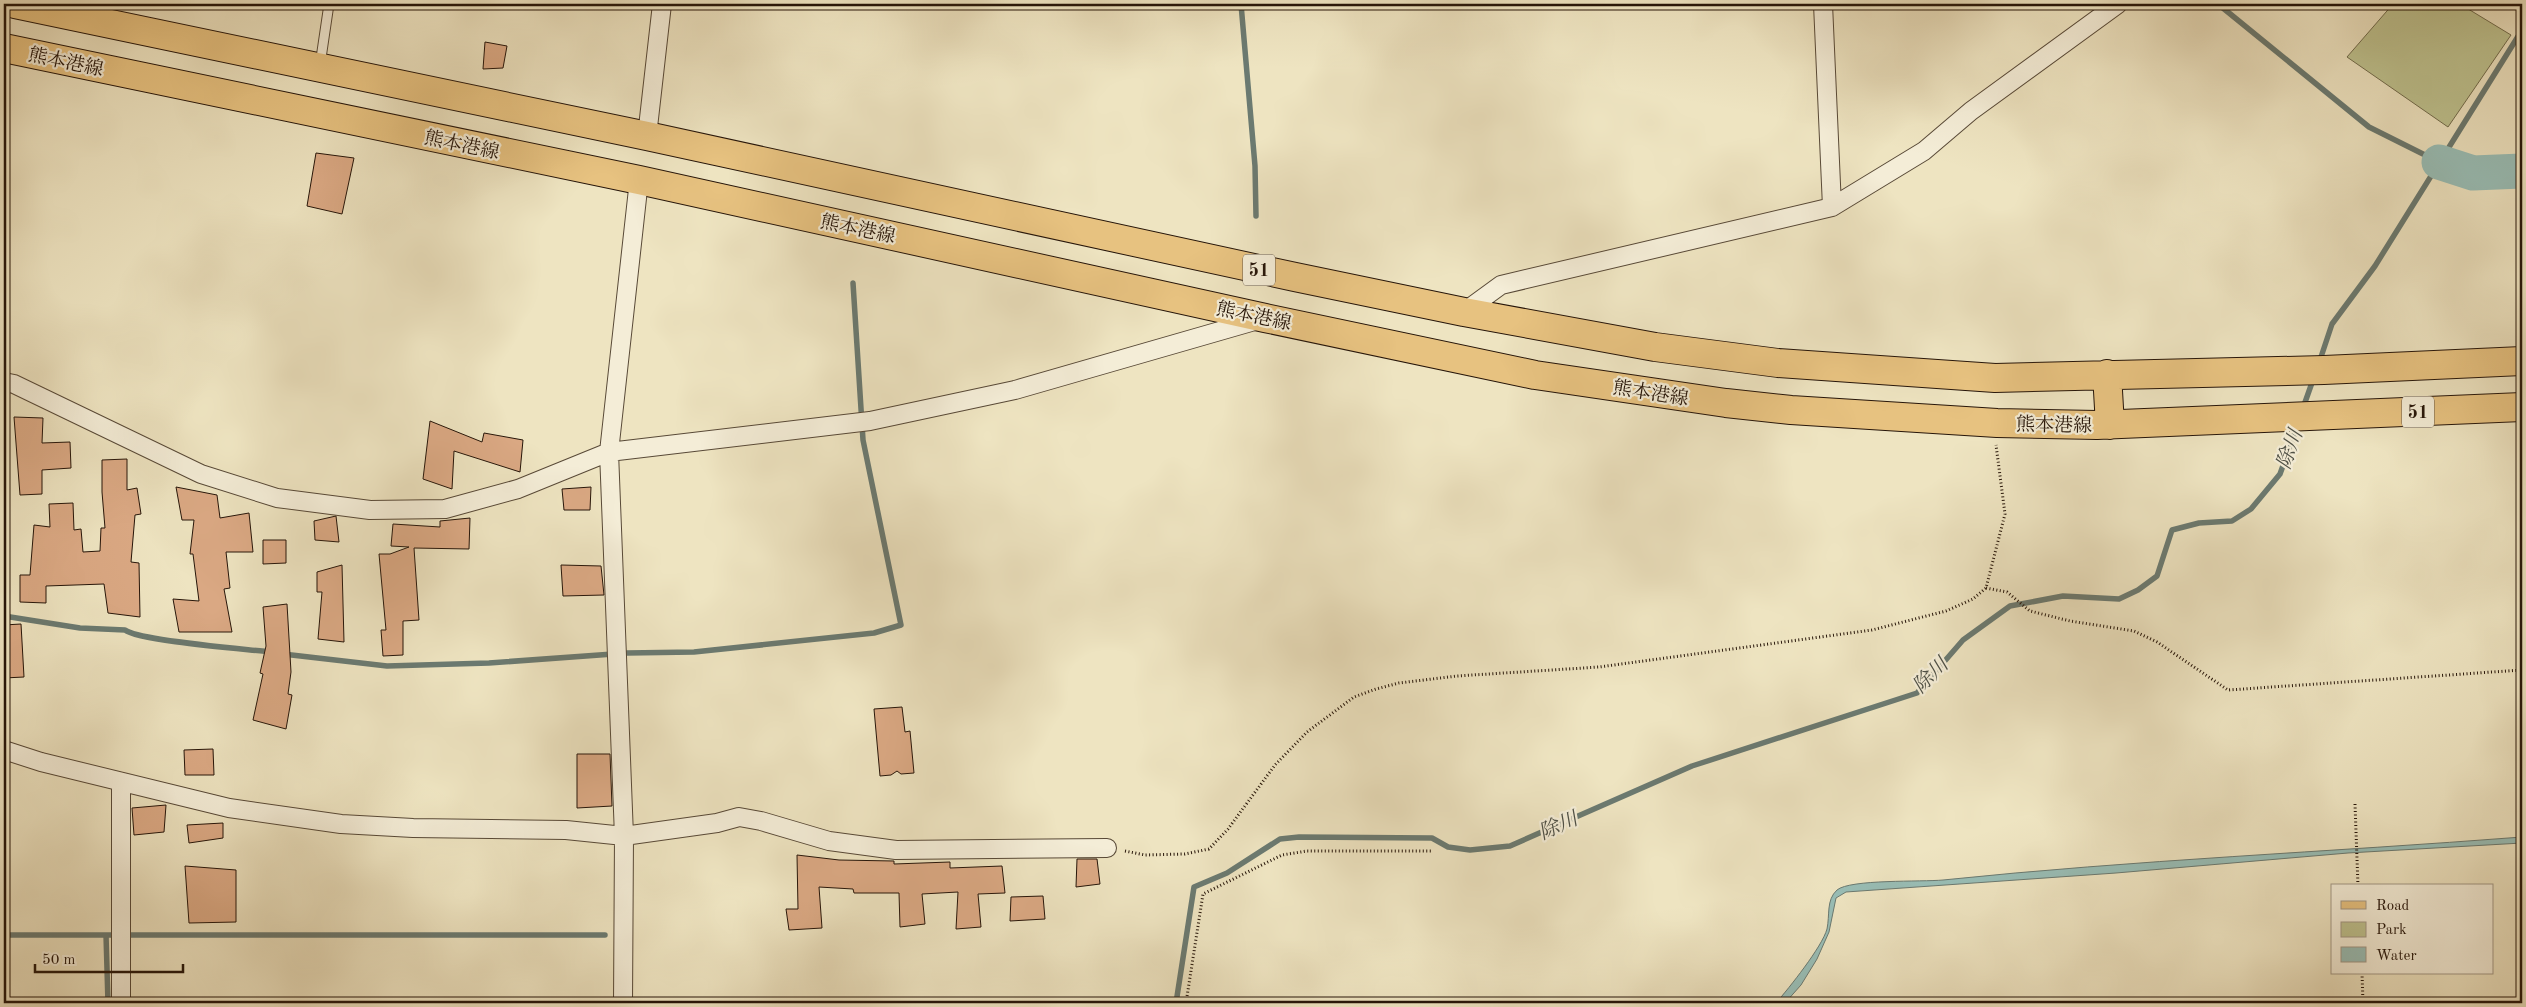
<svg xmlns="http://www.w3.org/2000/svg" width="2526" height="1007" font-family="'Old Standard TT','Noto Serif JP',serif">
<rect width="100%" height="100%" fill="#eee4c1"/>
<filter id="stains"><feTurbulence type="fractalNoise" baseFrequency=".004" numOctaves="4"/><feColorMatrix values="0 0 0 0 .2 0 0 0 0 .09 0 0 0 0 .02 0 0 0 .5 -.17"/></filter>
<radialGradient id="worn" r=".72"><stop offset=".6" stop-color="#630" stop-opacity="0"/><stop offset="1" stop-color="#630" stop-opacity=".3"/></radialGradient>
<path fill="#bec28f" stroke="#726c4c" d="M2393,4H2460L2511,35L2448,127L2347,57Z"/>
<path fill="#99beb6" stroke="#6b7a71" d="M2522,837V843L2348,853L2116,873L1846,892L1836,898L1829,932L1817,959L1801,985L1785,1003H1776C1789,988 1822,947 1827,929C1830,915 1826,900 1837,890C1850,879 1922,882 1943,880C2135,860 2329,852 2522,837Z"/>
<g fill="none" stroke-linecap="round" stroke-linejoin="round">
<path stroke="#6b7a71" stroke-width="5.5" d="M1241,4L1255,166L1256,216
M2218,4L2369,127L2439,162
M2319,363L2332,324L2375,266L2522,30
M2303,408L2314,377
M4,616L80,628L125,630C139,641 246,649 271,652
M283,654L387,666L489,663L627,653L694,652L874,633L901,625L863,440L853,283
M4,935H605
M106,935L108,1003
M1176,1003L1194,887L1227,873L1280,839L1299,837L1432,838L1448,847L1470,850L1510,846L1692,766L1917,693L1963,640L2010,606L2063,596L2119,599L2138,590L2157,576L2172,530L2199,523L2232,521L2251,509L2280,474L2298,424"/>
<path stroke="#99beb6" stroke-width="35" d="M2439,162L2473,173L2522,171"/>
</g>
<path fill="#dba984" stroke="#261509" d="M485,42L507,46L503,68L483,69Z
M316,153L354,158L342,214L307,206Z
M14,417L43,418L42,443L70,442L71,468L42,470V494L20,495Z
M430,421L482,442L484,433L523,440L520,472L454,451L452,489L423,479Z
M127,459V490L137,488L141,514L135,515L131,562L139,563L140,617L108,613L104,584L46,586V603L20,602V575H30L34,525L50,527L49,504L73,503L74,530L81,529L83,552L100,551L101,528H105L102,492V460Z
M176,487L217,495L220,518L249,513L253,552H226L230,588L224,589L232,632H179L173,599L199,601L193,554H190L194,520H182Z
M591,487L590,510H564L562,489Z
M336,516L339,542L315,540L314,521Z
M470,518L469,549L414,548L419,620L403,621V655L383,656L381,630H386L379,554H390L409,547L391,546L393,524L440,527V521Z
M263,540H286V563L263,564Z
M342,565L344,642L318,639L322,592H317V572Z
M561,565L601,566L604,595L563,596Z
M287,604L291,672L288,694L292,695L286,729L253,720L263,674L260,673L266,646L263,607Z
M21,624L24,677L4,678V625Z
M902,707L905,732L910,731L914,773L901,774L897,771L891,775L880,776L874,709Z
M213,749L214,775H185L184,750Z
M577,754H610L612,806L577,808Z
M166,805L164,832L134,835L132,808Z
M223,823V838L189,843L187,825Z
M797,855L839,860L894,861V864L950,862V868L1002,866L1005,893L978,894L981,927L956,929L958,892L922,894L925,924L900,927L899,893H854L853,889L819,887L822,928L789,930L786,909H798Z
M1077,859H1097L1100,884L1076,887Z
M185,866L236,870V922L189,923Z
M1043,896L1045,919L1010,921L1011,897Z"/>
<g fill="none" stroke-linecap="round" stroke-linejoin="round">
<g stroke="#584937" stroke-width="11">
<path id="service" d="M320,65L329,4"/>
</g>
<g stroke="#584937" stroke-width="20">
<path id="minor" d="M1823,4L1832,207
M647,136L662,4
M1464,312L1501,285L1832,207L1924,151L1971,111L2118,4
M4,382L14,384L201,474L277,498L370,510L445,509L518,489L609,452L870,421L1015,390L1258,320
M4,750L41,762L229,808L341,824L413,828L566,830L624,836L717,823L739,817L761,821L829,841L896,850L1107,848
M121,782V1003
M623,1003L624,836L609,452L639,180"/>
</g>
<g stroke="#261509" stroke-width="30">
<path id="primary" d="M15,4L647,136L1295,277L1464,312L1655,347L1778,363L1995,378L2324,370L2522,361
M4,48L639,180L1265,318L1535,375L1726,403L1791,410L1997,423L2097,425L2522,407
M2107,374L2110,425"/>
</g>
<path stroke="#261509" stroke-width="3" stroke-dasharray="1 2.5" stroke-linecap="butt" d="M1986,588L2007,592L2030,611L2070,621L2134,631L2157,642L2228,690L2522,670
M2355,804L2358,886
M1125,851L1145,855L1185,854L1209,849L1228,829L1275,765L1307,732L1354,697L1376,689L1399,683L1457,676L1599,667L1872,630L1946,611L1973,599L1986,588L2005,514L1996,445
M2362,973L2363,1003
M1186,1003L1203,894L1282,855L1307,851H1432"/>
<use href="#service" stroke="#f4edd7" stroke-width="9"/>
<use href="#minor" stroke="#f4edd7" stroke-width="18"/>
<use href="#primary" stroke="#e7c280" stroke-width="28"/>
</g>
<g text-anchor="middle" stroke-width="4.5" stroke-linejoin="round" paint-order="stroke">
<g fill="#f4edd7" stroke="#645647" stroke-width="1">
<rect x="1243" y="254.5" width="32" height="31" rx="4"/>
<rect x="2402" y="396.5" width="32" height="31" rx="4"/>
</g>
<g font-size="18" font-weight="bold" fill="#261509">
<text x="1259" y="276">51</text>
<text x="2418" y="418">51</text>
</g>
<g font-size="19" fill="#261509" stroke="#f4edd7">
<text transform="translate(66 61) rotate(12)" y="7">熊本港線</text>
<text transform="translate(462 144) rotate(12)" y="7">熊本港線</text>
<text transform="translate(858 228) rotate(12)" y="7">熊本港線</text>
<text transform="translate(1254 315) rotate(12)" y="7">熊本港線</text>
<text transform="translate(1651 392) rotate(9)" y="7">熊本港線</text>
<text transform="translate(2054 424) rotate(1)" y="7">熊本港線</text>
</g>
<g font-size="20" font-style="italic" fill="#4e5046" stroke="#f4edd7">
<text transform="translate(2289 449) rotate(-70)" y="7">除川</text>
<text transform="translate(1930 675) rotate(-45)" y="7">除川</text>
<text transform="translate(1558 825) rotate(-24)" y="7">除川</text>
</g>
</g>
<rect width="2526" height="1007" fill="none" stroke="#eee4c1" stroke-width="20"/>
<rect x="5" y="5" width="2516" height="997" fill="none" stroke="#261509" stroke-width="2.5"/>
<rect x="10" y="10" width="2506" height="987" fill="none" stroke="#261509"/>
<rect x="2331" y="884" width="162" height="90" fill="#f4edd7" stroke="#a29785"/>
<rect x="2341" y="901" width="25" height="8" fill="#e7c280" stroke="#a29785"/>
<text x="2376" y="910" font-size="15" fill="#261509">Road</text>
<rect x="2341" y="922" width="25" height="15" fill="#bec28f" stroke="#a29785"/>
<text x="2376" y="934" font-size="15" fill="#261509">Park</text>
<rect x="2341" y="947" width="25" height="15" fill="#99beb6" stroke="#a29785"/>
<text x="2376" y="960" font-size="15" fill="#261509">Water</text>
<path d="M35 964v8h148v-8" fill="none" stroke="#261509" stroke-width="2.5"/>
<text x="42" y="964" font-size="15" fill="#261509" stroke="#f4edd7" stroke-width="4" paint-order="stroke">50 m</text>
<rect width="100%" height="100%" filter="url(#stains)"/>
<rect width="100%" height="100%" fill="url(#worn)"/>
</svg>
